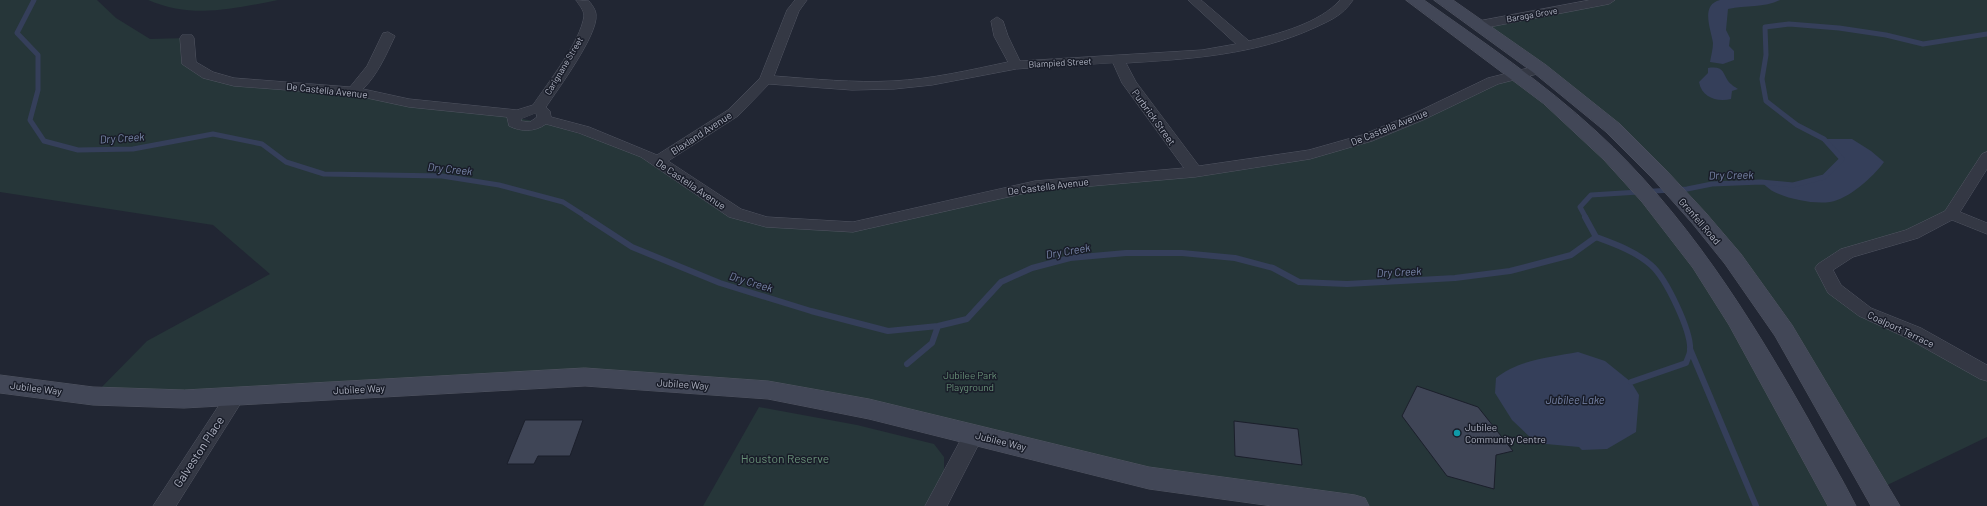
<svg xmlns="http://www.w3.org/2000/svg" width="1987" height="506" font-family="Barlow,sans-serif">
<rect width="100%" height="100%" fill="#212633"/>
<path fill="#263639" d="M0,0H97L116,18L150,39L187,38L189,64L208,75L461,109L541,122L646,154L735,213L797,225L853,227L999,192L1268,162L1367,138L1517,74L1662,213L1842,506H1357L1149,478L768,390L585,377L93,396L147,341L270,274L213,225L0,192Z
M148,0H278C232,9 193,19 148,0Z
M1609,0H1987V157L1951,214L1824,268L1834,289L1987,374V437L1877,490L1744,274L1646,161L1479,25Z
M759,407L857,425L934,444L944,457V473L926,506H703Z"/>
<path fill="#353f5a" d="M1720,0H1780C1764,8 1746,5 1728,9L1726,30L1730,38L1729,46L1734,51V60L1723,64L1710,62C1711,56 1713,49 1713,43C1711,29 1700,5 1720,0Z
M1708,68C1724,66 1722,72 1728,81C1730,84 1735,87 1738,89L1732,91L1731,99C1717,102 1702,98 1699,82L1708,73Z
M1824,139H1852L1871,151L1884,162C1873,177 1849,199 1830,202C1815,204 1793,200 1779,194C1772,192 1766,186 1761,182L1793,185L1824,177L1842,159Z
M1578,352L1605,361L1631,382L1639,395L1636,432L1607,449L1582,450L1579,447L1546,444L1532,439L1512,420L1495,393L1496,378C1518,360 1551,357 1578,352Z"/>
<g fill="none" stroke-linecap="round" stroke-linejoin="round">
<path stroke="#353f5a" stroke-width="5" d="M34,0L17,33L38,55V90L30,120L44,141L78,150L133,149L213,134L262,144L286,162L324,174L442,176L499,185L563,202L588,218
M1586,218L1580,207L1591,195L1687,189L1712,184L1761,182L1793,185L1824,177L1842,159L1824,139L1797,125L1766,101L1762,79L1766,55L1765,27L1789,24L1839,28L1886,35L1923,44L1987,34"/>
<path stroke="#353f5a" stroke-width="6" d="M586,217L632,247L720,283L811,311L888,331L938,326L967,319L1001,282L1032,268L1070,258L1126,253H1182L1235,258L1273,268L1299,282L1347,284L1455,278L1510,271L1571,255L1596,237L1585,217
M1596,237C1615,244 1635,251 1651,265C1666,278 1692,332 1690,351C1690,355 1687,359 1686,363L1631,382
M1690,349L1756,506
M907,364L932,343L938,326"/>
</g>
<path fill="#3f4556" stroke="#1b1f2b" d="M1417,386L1478,407L1513,451L1496,455L1494,489L1447,476L1402,416Z
M525,420H583L570,456H538L534,464H507Z
M1234,421L1298,429L1302,465L1235,456Z"/>
<g fill="none" stroke-linecap="round" stroke-linejoin="round">
<g stroke="#515562" stroke-width="1">
<path id="street" d="M576,0L589,1C592,5 596,10 596,15C598,35 558,89 546,107L550,111L551,117L589,127L657,155L728,110L760,78L787,10L795,0H807L799,11L774,76C814,79 853,83 893,81C932,79 970,70 1008,62L994,36L991,21L997,17L1003,21L1008,36L1020,61L1202,50L1236,44L1188,0H1201L1249,41C1278,34 1320,23 1340,0H1353C1342,16 1331,20 1314,28C1255,55 1190,59 1126,63L1136,82L1199,166L1309,150L1362,135L1413,114L1488,78L1540,65L1545,66L1547,69L1545,72L1498,84L1423,120L1372,141L1310,159L1195,177L1035,191L853,232L766,227L729,217L641,157L579,133L546,124C535,132 521,132 509,126L507,117L409,107L353,95L234,86L203,78L182,64L180,38L182,35H192L194,38L196,62L213,72L234,78L350,87L367,66L383,33L388,32L395,36C386,55 378,74 363,89L409,99L517,110L533,105C547,84 581,41 584,16C584,10 579,5 576,0ZM1113,63L1122,83L1184,168L1035,181L853,222L767,217L741,209L668,161L738,116L769,84L852,90L894,89L932,85L1016,69ZM536,113L537,117L530,122L521,121V119Z
M1590,0H1615L1609,4L1479,29L1473,25L1479,21Z
M1987,152V169L1960,212L1987,223V234L1952,220L1918,238L1853,257L1833,270L1841,285L1871,308L1921,328L1987,365V381L1980,379L1907,338L1859,316L1828,293L1815,268L1818,264L1841,249L1906,230L1945,211L1982,154Z
M234,391L241,393L244,398L176,506H153L227,393Z
M974,426L981,428L984,434L947,506H925L967,428Z"/>
</g>
<g stroke="#515562" stroke-width="1">
<path id="secondary" d="M1406,0H1424C1483,42 1543,82 1597,132C1685,213 1748,313 1807,417C1823,447 1841,476 1856,506H1828L1729,325L1693,268L1642,202L1604,160L1544,104Z
M1434,0H1453L1546,65L1620,124L1666,170L1706,213L1741,254L1792,325L1900,506H1871L1775,336L1725,264L1692,223L1652,178L1606,132L1534,73Z
M585,368L768,381L869,399L1149,467L1355,495L1365,498L1369,506H1272L1149,489L869,419L768,399L585,386L184,408L93,405L0,393V375L93,387L184,390Z"/>
</g>
<use href="#street" fill="#343844" fill-rule="evenodd"/>
<use href="#secondary" fill="#424757" fill-rule="evenodd"/>
</g>
<circle fill="#0f9aa8" stroke="#191d29" stroke-width="1.5" cx="1457" cy="433" r="4"/>
<g text-anchor="middle" stroke-width="3" stroke-linejoin="round" paint-order="stroke">
<g font-size="9" fill="#aeb2c1" stroke="#191d29">
<text transform="translate(1532 15) rotate(-10)" y="3">Baraga Grove</text>
<text transform="translate(1060 63) rotate(-3)" y="3">Blampied Street</text>
<text transform="translate(564 66) rotate(-59)" y="3">Carignane Street</text>
</g>
<g font-size="10" fill="#aeb2c1" stroke="#191d29">
<text transform="translate(327 90) rotate(6)" y="4">De Castella Avenue</text>
<text transform="translate(1154 117) rotate(54)" y="4">Purbrick Street</text>
<text transform="translate(1389 127) rotate(-22)" y="4">De Castella Avenue</text>
<text transform="translate(701 133) rotate(-33)" y="4">Blaxland Avenue</text>
<text transform="translate(691 184) rotate(34)" y="4">De Castella Avenue</text>
<text transform="translate(1048 186) rotate(-7)" y="4">De Castella Avenue</text>
<text transform="translate(1700 221) rotate(49)" y="4">Grenfell Road</text>
<text transform="translate(1901 329) rotate(25)" y="4">Coalport Terrace</text>
<text transform="translate(683 384) rotate(4)" y="4">Jubilee Way</text>
<text transform="translate(36 388) rotate(7)" y="4">Jubilee Way</text>
<text transform="translate(359 389) rotate(-3)" y="4">Jubilee Way</text>
<text transform="translate(1001 441) rotate(14)" y="4">Jubilee Way</text>
</g>
<g font-size="10" fill="#688f77" stroke="#191d29">
<text x="970" y="379">Jubilee Park<tspan x="970" dy="12">Playground</tspan></text>
</g>
<g font-size="10" fill="#aeb2c1" stroke="#191d29" text-anchor="start">
<text x="1465" y="431">Jubilee<tspan x="1465" dy="12">Community Centre</tspan></text>
</g>
<g font-size="11" font-style="italic" fill="#7885a8" stroke="#191d29">
<text transform="translate(122 138) rotate(-4)" y="4">Dry Creek</text>
<text transform="translate(450 169) rotate(6)" y="4">Dry Creek</text>
<text transform="translate(1731 175) rotate(-1)" y="4">Dry Creek</text>
<text transform="translate(1068 251) rotate(-10)" y="4">Dry Creek</text>
<text transform="translate(1399 272) rotate(-3)" y="4">Dry Creek</text>
<text transform="translate(751 282) rotate(17)" y="4">Dry Creek</text>
<text x="1575" y="404">Jubilee Lake</text>
</g>
<g font-size="12" fill="#aeb2c1" stroke="#191d29">
<text transform="translate(199 452) rotate(-57)" y="4">Galveston Place</text>
</g>
<g font-size="12" fill="#688f77" stroke="#191d29">
<text x="785" y="463">Houston Reserve</text>
</g>
</g>
</svg>
